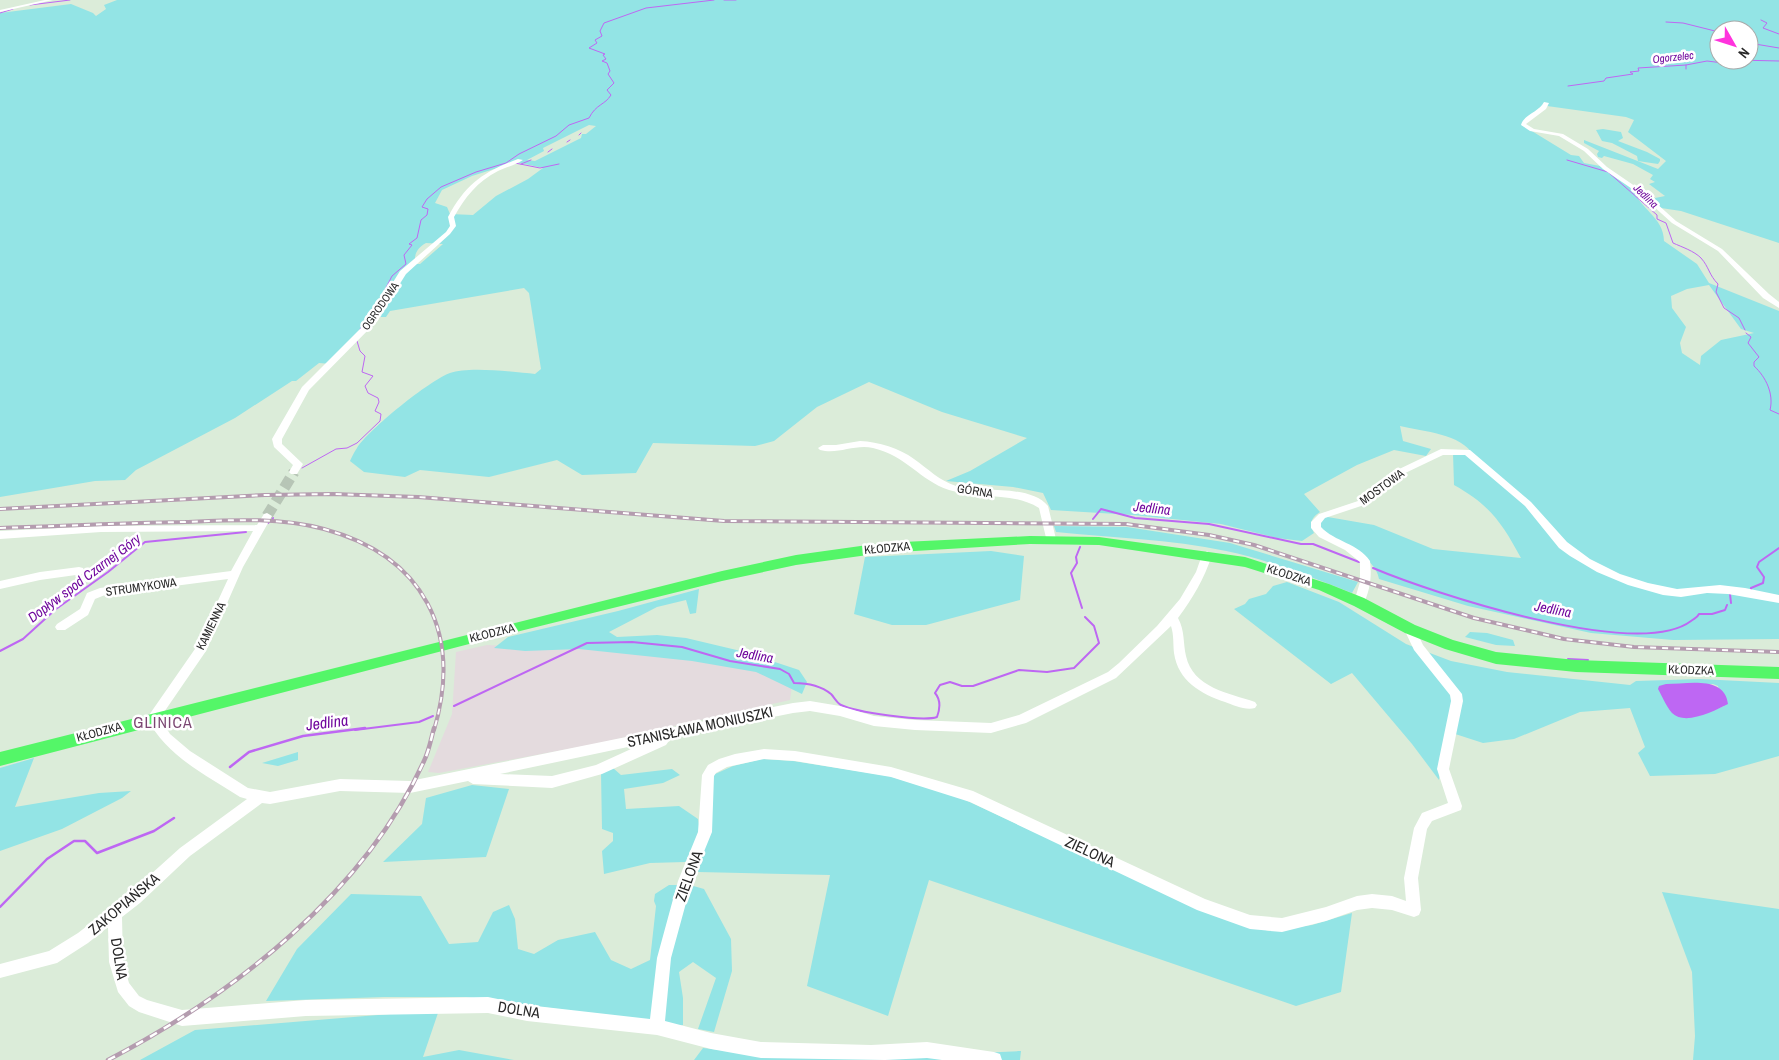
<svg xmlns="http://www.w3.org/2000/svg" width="1779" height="1060" font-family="'Archivo Narrow',sans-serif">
<rect width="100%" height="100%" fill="#dbecd9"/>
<path fill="#e4dbde" d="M487,645L665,652L782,677L792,686L790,700L595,744L439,773L428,772L452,714L456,652Z"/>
<path fill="#93e4e5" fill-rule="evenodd" d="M117,0H1779V243L1681,211L1661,208L1650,199L1665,196L1649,184L1655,182L1650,179L1653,175L1633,164L1604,156L1602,158L1598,157L1597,154L1599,151L1584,143V140L1658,169L1666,161L1628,132L1634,120L1626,117L1547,106L1522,125L1571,155L1579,156L1584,163L1600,166L1633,188C1639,209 1664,217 1664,241L1697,264L1709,283L1779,311V639L1673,640L1591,633L1468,606L1379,579C1376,556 1335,539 1316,528L1322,516L1374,525L1433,549L1521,558C1502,523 1490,505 1454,485L1453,453L1474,456C1461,433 1424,432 1400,426L1403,441L1431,449L1426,456L1394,450L1357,465L1304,494L1320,512C1311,518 1309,523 1314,533L1302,541L1277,538L1221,524L1133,515L1051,510L1043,493L1013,487L946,481L970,471L1027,438L942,412L869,382L817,407L774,441L755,446L653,443L636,473L582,475L557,460L489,477L420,470L405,477L364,472L350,461C352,457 354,452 357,448C368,430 430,380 450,373C469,366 514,372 535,374L541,369L529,293L524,288L390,311L386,317H376L331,364L319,363L296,381H292L235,418L136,470L125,480L95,481L0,497V13L71,4L93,13L96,16L106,9L104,5ZM1719,30H1749V60H1719ZM589,125L596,126L586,134H582L581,138L535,161L527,160L544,151L543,148ZM516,162L543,168L528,179L496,196L473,215L450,214L447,207L435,203L442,190L472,176ZM426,243L443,244L420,264H415C414,254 417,248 426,243ZM1709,285L1741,329L1754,333L1721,340L1701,356L1700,365L1682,353L1680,343L1686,327L1672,308L1671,296L1687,289Z
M1603,129L1621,132L1623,138L1618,141L1647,152L1660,159V161L1658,164L1638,161L1637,156L1612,143L1602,141L1596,130Z
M1054,526L1127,527L1230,543L1358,582L1352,593C1311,577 1269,560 1226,551C1170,539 1112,538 1056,532Z
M991,551L1024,556L1020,600L926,625H892L854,614L865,557Z
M1287,582L1339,602L1406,644L1451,661L1507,672L1630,685L1636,681L1700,679L1779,683V756L1715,774L1650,776L1638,753L1645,747L1630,708L1580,712L1514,739L1483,743L1446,731L1439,780L1412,744L1352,673L1331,684L1234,609L1245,604L1249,599L1266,594L1273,586ZM1666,684H1713L1718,686L1724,706C1708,712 1689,723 1673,713Z
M699,589L696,613L690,614L686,600L657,607L609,632L617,637L657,635L686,638L745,652L799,670L807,682L802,694L756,672L692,661L579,649L525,651L494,648L508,637L618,611Z
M1470,632L1487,633L1513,640L1515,646L1496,645L1465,637Z
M298,752V760L278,766L262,763Z
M34,758L15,807L99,793L131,791L122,798L62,829L0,851V768Z
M762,759L793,761L889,776L961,798L1209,913L1269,931L1312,925L1352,913L1341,992L1296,1006L929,880L888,1016L807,986L830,875L698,872L711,822L713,775L733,766Z
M613,768L621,775L672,769L680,775L663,783L624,789L626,809L679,806L698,819C702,840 701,847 685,862L650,863L604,874L602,851L613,841V833L602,829L601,773Z
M472,785L509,789L486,857L383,862L422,824L426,798Z
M669,885H690L704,889L731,939L732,971L714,1032L698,1029L716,978L693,962L679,972L683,998V1025L669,1028L610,1016L466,997H384L266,1001L297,949L351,894L421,896L449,944L478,942L493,912L509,905L515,919L518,949L534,954L558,940L595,932L611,960L631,969L650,960L656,906L654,901L655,894Z
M1662,892L1779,909V1060H1693L1695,1036L1692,972Z
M439,1010L423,1057L459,1050L514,1060H140L195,1030Z
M703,1048C808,1060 915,1056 1021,1051L1020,1060H694Z"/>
<path fill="#be67f3" d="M1666,684C1687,684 1725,675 1728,704C1714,711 1685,726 1672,713C1666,706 1662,696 1658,689L1659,686Z"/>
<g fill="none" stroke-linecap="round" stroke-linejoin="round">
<path stroke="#be67f3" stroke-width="1" d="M724,0H736
M30,5L70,0
M0,13L13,9
M1761,20L1767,23L1763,28L1779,34
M1666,22L1683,23L1719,32
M1749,43L1779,48
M1736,60L1779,61
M1686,65V69
M1568,86L1604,81L1606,78L1633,74L1630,72L1639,71L1638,68L1686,65L1707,61L1723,63L1729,60
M579,135L581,133
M567,142L570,140
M548,152L552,149
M1567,160L1608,172L1657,215V219L1666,223L1673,243C1682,247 1694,251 1701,258C1709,267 1709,275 1718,284L1716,292L1724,308L1739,318L1745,330
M515,163L540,168L559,164
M521,164L531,160
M360,329L372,315L392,276L406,264L404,255L412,245L409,244L417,238L421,220L427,215L428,209L422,207L427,199L441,187L476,172L506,163L519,154L556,136L569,125L589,118C596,104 605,105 611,95L607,90L614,83L608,74L610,71L607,63L602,61L606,59L603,55L605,54L589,48L597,43L595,40L602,36L600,31L604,23L646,8L714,0
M1746,333L1751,337L1748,343L1759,357L1754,362V366C1766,377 1774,394 1770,410L1779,414
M302,468L336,449L347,448L357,443L380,421L381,414L375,411L379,402L378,398L368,393L365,386L373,376L362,372L365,356L360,351L357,341"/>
<path stroke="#be67f3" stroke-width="2" d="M1093,519L1101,509L1135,518L1209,524L1301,544H1313L1359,562
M268,523L273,518
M1080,547L1076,557L1077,563L1071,573L1082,608
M1373,568C1432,593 1638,661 1691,621C1695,618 1697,618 1699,614H1712L1725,610L1727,605
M1751,590V588L1763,583L1764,577L1757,567L1759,562L1779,548
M1730,594L1731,603
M0,651L23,639L56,609L108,572L145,542L246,532
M1568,659L1588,660
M454,706L587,643L632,642L682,647L730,661L780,669L789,674L794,683C807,683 820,685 831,694C834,697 837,703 841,705C855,712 923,722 937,717C940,709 941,700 935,693L940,685L950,682L962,686H973L1019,670L1047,672L1074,668L1099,643L1094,626L1085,617
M355,730L419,722L433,716"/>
<path stroke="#be67f3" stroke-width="2.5" d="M230,767L249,752L303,736L365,728
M0,907L47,859L74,841H85L97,853L154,831L174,818"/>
<path stroke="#b7c5b6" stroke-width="11" stroke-dasharray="11 5.5" stroke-linecap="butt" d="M267,516L294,472"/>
<path fill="#fff" fill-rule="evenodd" d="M45,0H53L0,12V10Z
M1544,102L1549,103L1546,109L1526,124L1534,129L1563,134L1588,149L1607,167L1645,193L1676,221L1722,249L1769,294L1779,302V308L1763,298L1718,251L1672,223L1641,195L1603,169L1584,151L1559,136L1530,131L1521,125C1523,115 1539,112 1544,102Z
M518,159L523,160C516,165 506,167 498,171C477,182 465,197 454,217L456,226L450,234L406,274L376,322L309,390L282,439V444L303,464L297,474H291L289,472L293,465L274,447L272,439L302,387L370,319L400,271L446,232L450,226L448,217C466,184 483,172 518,159Z
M860,441C879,442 899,448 914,459C928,469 940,481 956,486C981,493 1030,484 1048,506L1056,539L1055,542H1047L1039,508C1011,491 979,500 949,490C919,480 907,456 873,448C854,444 838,455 820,450L818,448L823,445H836Z
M1441,449L1470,450L1531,502L1567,542L1590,559L1620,574L1648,583L1677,589L1720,585L1745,588L1779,595V603L1728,594L1707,593L1681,597L1663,595L1628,585L1597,572L1570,556L1559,548L1525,506L1465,455H1443L1399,476L1370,503L1325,518L1321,523V527C1335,542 1358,543 1370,561C1372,577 1370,591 1363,605H1355L1354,602L1360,582V562L1345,550L1319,537L1311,528V522L1319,514L1364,499L1393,472Z
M267,513L272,516L243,567L206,651L160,718L170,734L190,751L248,788L270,792L340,779L410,781L793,703L810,701L840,706L874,716L915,720L991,723L1019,715L1108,672L1119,663L1157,626L1180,599L1196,572L1202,555L1207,551L1212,555C1204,579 1193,598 1178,618C1185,631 1183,643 1186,656C1193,688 1229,693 1255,702L1257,705L1255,708C1246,711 1233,705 1225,702C1201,694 1178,681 1174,653C1173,644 1174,635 1171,626L1116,678L1026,723L991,733L915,730L874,726L840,716L810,711L793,713L671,738L666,745L602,774L552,788L473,784L468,781L410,793L340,791L270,804L262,803L190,856L140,903L122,917L123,962L129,983L139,996L147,1000L182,1010L306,1000L488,997L527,1005L650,1019L657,958L678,881L698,832L702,775L708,765L719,759L735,754L764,749L795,751L891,767L973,791L1205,899L1250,915L1282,918L1326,907L1357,896L1372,894L1392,896L1406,901L1404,878L1414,828L1422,813L1448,803L1437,769L1451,701L1450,695L1414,650L1404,629L1406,626H1414L1423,645L1462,694L1463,701L1449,769L1462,806L1461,810L1432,821L1427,829L1418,878L1421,910L1419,915L1414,917L1392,910L1372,908L1357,910L1326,921L1282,932L1250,929L1197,910L970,802L891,777L795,761L764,759L727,767L716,773L714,776L712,832L692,881L671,958L665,1021L711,1033L761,1042L871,1045L927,1042L994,1052L1000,1054L1002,1060H942L927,1058L885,1060L761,1058L711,1049L657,1035L527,1021L488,1013L306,1016L182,1026L139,1012L129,1006L118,992L109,962L108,927L88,943L57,963L0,978V964L49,951L78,933L130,893L180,848L247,799L240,797C206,775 166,756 147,718L197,646L228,579L105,595L95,599L88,615L65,630H57L55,627L57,624L80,609L87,593L100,588L231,571L253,531L101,532L0,539V531L101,526L257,525L264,514ZM642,744L596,765L552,776L500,774Z
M79,567L83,568L84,571L83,574L40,580L0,589V581L40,572Z"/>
<path fill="#54f668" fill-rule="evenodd" d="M1030,536L1099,537L1245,557L1329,584L1364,598L1415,625L1453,640L1496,652L1576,660L1779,667V679L1576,672L1496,664L1445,649L1405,633L1354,606L1319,590L1245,567L1099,545L1030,544L882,553L796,565L722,581L496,637L0,766V752L722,571L796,555L882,543Z"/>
<g stroke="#b49caf" stroke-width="4">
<path id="rail-far1" d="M0,509L265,495L333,494L418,497L724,521L1126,524L1209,535L1254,545L1474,618L1564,639L1634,647L1779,652
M0,528C62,526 123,523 185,522C231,520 279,517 324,529C424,556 463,633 434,730"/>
</g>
<g stroke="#b49caf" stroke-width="4.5">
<path id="rail" d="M108,1060C233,995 365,892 424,761C429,751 431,739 434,728"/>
</g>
<use href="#rail-far1" stroke="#fff" stroke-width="2" stroke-dasharray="6" stroke-linecap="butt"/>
<use href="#rail" stroke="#fff" stroke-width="2.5" stroke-dasharray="8" stroke-linecap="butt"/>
</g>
<g text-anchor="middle" stroke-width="5" stroke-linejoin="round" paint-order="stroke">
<g font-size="11" font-style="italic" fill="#70089d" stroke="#fff">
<text transform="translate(1673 57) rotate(-6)" y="4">Ogorzelec</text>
<text transform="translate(1646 196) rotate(44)" y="4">Jedlina</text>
</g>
<g font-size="11" fill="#292929" stroke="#fff">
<text transform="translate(380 306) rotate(-55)" y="4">OGRODOWA</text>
</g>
<g font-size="12" fill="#292929" stroke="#fff">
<text transform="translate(1382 487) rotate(-36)" y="4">MOSTOWA</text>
<text transform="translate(975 491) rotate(9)" y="4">GÓRNA</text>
<text transform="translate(887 548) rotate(-5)" y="4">KŁODZKA</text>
<text transform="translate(1289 575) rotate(18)" y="4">KŁODZKA</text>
<text transform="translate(141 587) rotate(-8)" y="4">STRUMYKOWA</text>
<text transform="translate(211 626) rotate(-64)" y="4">KAMIENNA</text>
<text transform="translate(492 633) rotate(-14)" y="4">KŁODZKA</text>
<text transform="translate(1691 670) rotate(2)" y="4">KŁODZKA</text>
<text transform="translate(99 732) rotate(-15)" y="4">KŁODZKA</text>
</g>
<g font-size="14" font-style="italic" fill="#70089d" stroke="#fff">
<text transform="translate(1152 508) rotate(6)" y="5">Jedlina</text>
<text transform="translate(84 578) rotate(-37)" y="5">Dopływ spod Czarnej Góry</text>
<text transform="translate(1553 609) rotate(11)" y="5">Jedlina</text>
<text transform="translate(755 655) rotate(10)" y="5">Jedlina</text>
</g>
<g font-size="15" fill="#292929" stroke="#fff">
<text transform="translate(700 727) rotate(-12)" y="5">STANISŁAWA MONIUSZKI</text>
<text transform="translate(1090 852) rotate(25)" y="5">ZIELONA</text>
<text transform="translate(689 876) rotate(-70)" y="5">ZIELONA</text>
<text transform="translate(124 904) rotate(-40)" y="5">ZAKOPIAŃSKA</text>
<text transform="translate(119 959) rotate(81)" y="5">DOLNA</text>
<text transform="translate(519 1010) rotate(9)" y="5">DOLNA</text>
</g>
<g font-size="16" letter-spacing="1" fill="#7b4772" stroke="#fff">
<text x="163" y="728">GLINICA</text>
</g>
<g font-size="16" font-style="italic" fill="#70089d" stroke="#fff">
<text transform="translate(327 722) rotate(-7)" y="6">Jedlina</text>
</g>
</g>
<g transform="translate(1734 45) rotate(129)"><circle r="24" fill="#ffffff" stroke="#a9a9a9"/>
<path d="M0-4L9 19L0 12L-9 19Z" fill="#ff33dd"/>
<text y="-8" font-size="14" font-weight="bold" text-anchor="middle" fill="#292929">N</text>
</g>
</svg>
